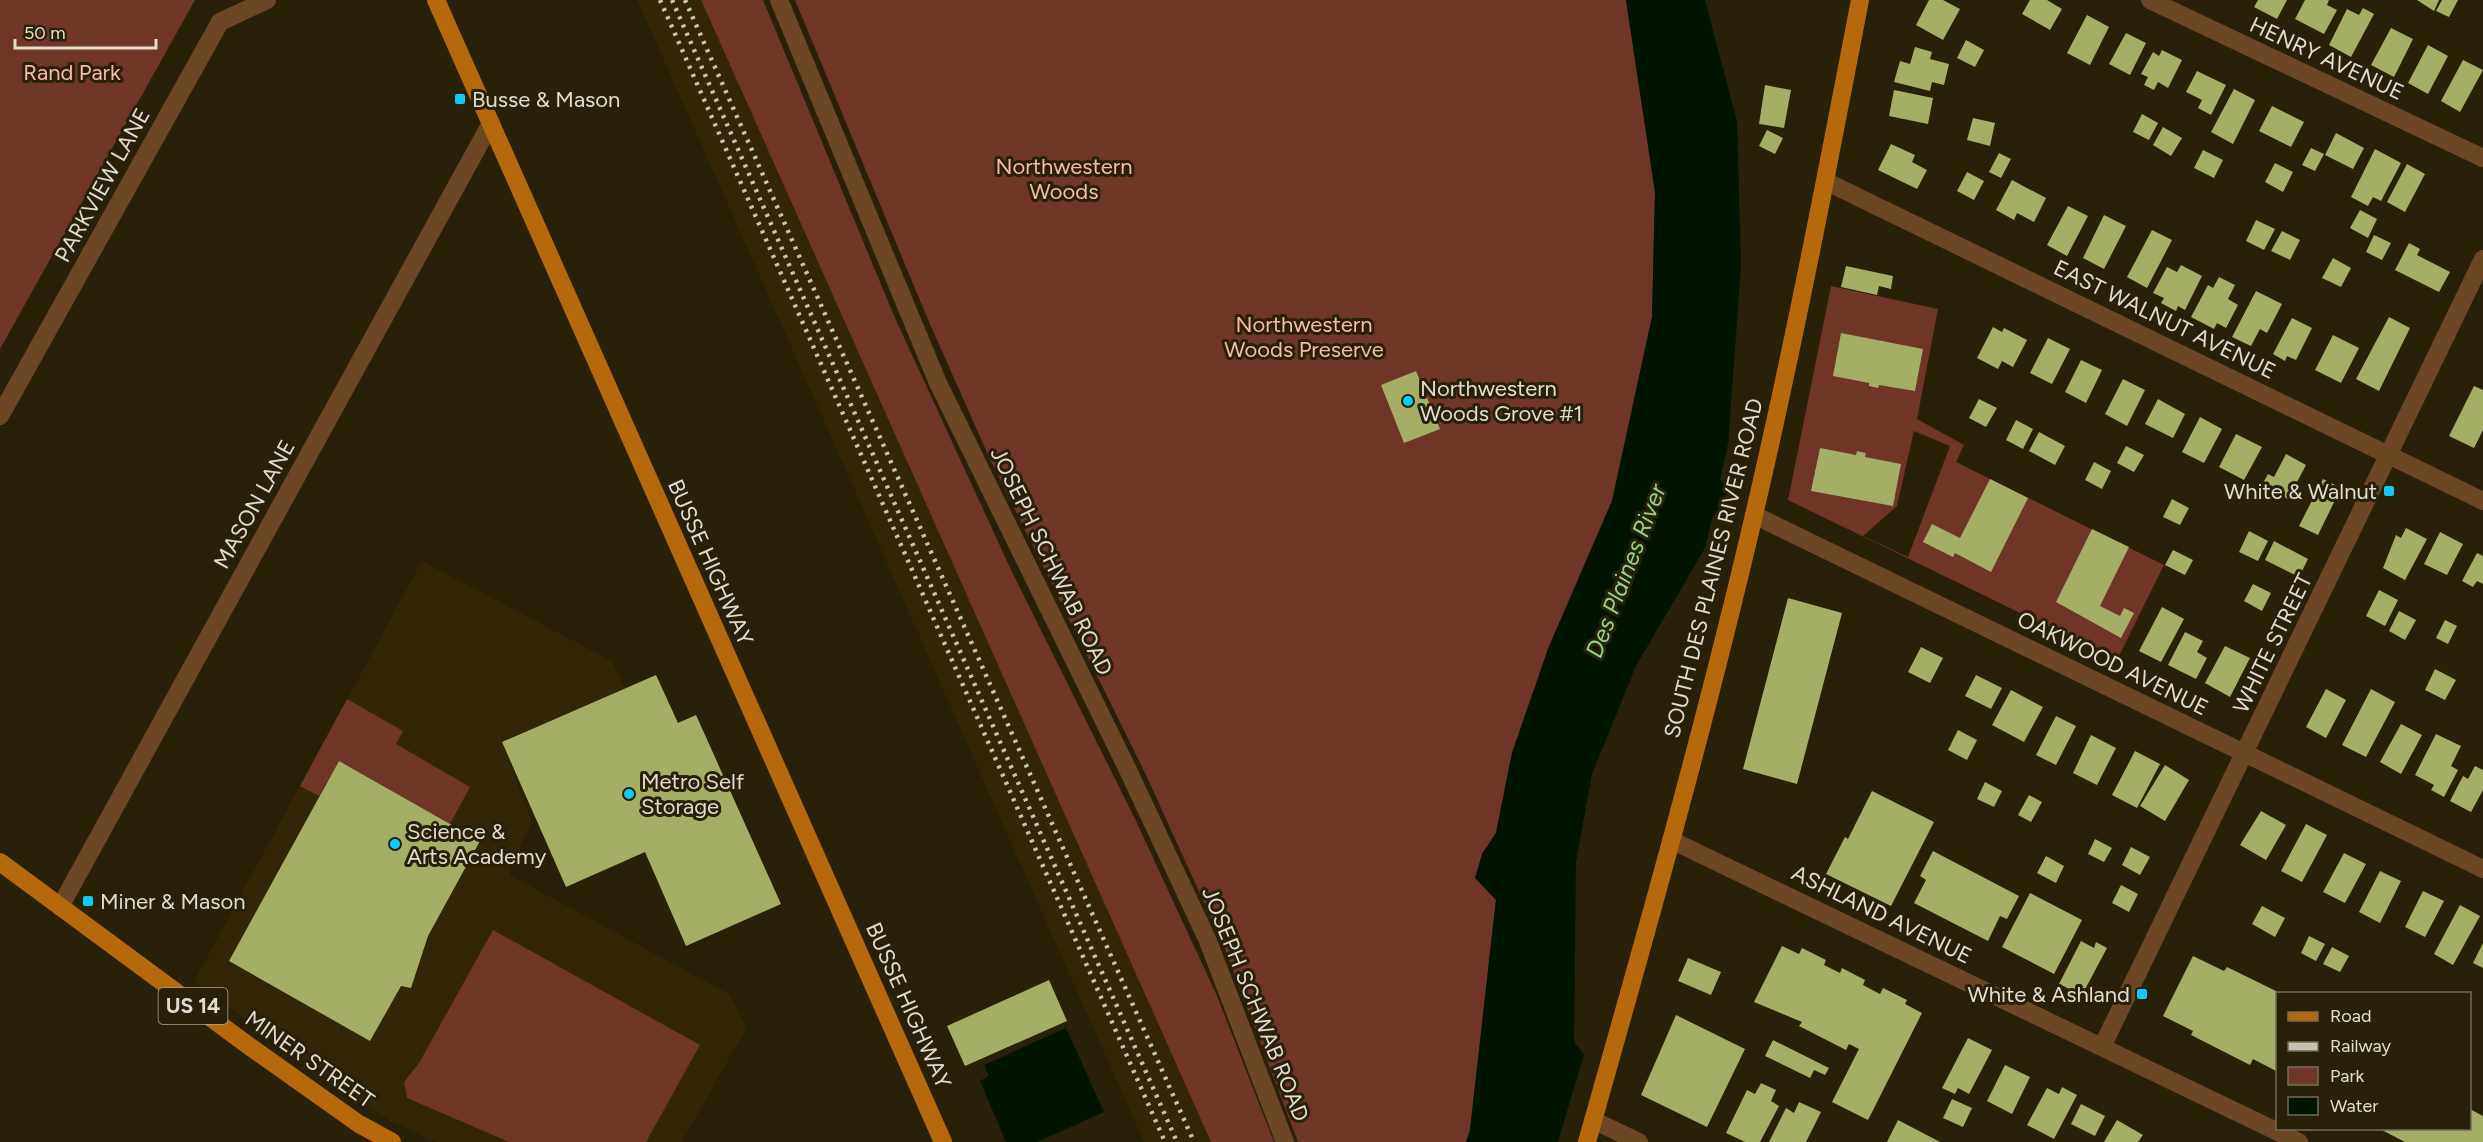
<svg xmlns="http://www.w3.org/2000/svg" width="2483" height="1142" font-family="Figtree,sans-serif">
<rect width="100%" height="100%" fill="#292008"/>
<path fill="#322606" d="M637,0H701L1211,1142H1144Z
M422,561L612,661L625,688L502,742L532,822L510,866V875L729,994L747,1027L682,1142H436L387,1119L338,1088L194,981Z"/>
<path fill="#6f3527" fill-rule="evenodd" d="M0,0H195L0,349Z
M701,0H763L895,318L1012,572L1136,821L1217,996L1274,1142H1211Z
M795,0H1626L1655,192L1652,317L1612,501L1548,649L1512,753L1496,833L1482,854L1496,899L1470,1131L1466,1142H1298L1223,944L1146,775L989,457L926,315Z
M1831,286L1938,309L1917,419L1964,445L1956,462L2164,565L2117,660L1788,500ZM1914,431L1950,446L1908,557L1863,536L1897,506Z
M347,699L403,731L396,744L470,787L450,824L339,761L319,796L300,786Z
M493,930L700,1045L646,1142H509L407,1098L404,1082L419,1063Z"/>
<path fill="#001400" d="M1626,0H1705L1737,122L1741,266L1728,444L1720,480L1728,487L1722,513L1713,515L1705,548L1636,666L1592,774L1576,862L1574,1042L1584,1054L1558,1142H1466L1470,1130L1496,900L1475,878L1482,854L1496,833L1512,753L1548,649L1612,501L1652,317L1655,192Z
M1066,1028L1104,1112L1037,1142H1006L980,1081L989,1076L984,1065Z"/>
<path fill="#a4af65" d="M1929,0H1943L1960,9L1943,40L1916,25Z
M2030,0H2047L2062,9L2050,30L2022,14Z
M2258,0H2287L2277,19L2254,7Z
M2305,0H2329L2327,5L2337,10L2324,34L2295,19Z
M2417,0H2439L2434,11Z
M2442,0H2458L2449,17L2436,11Z
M2363,8L2374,14L2351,57L2329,45L2347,9L2359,15Z
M2087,15L2109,27L2090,65L2067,53Z
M2391,28L2413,39L2394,77L2371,65Z
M2126,33L2146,43L2130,75L2109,64Z
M1966,40L1984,50L1975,67L1957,58Z
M2428,45L2448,56L2428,94L2408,83Z
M1915,47L1932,52L1930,59L1949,64L1944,85L1932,82L1930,91L1894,82L1900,61L1910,64Z
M2162,50L2182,60L2168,88L2158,82L2154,90L2144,85L2148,77L2141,74L2153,52L2159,56Z
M2463,60L2483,70L2460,112L2441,101Z
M2197,71L2226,85L2211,115L2198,108L2202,100L2186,92Z
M1765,85L1791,90L1784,128L1759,124Z
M2234,89L2255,100L2233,144L2211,132Z
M1894,90L1933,98L1928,124L1889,116Z
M2272,106L2304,122L2291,147L2259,131Z
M2142,114L2158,123L2149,140L2133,132Z
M1973,118L1995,123L1990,146L1967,140Z
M2163,127L2182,138L2171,156L2153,145Z
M1767,130L1783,138L1775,154L1759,146Z
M2336,133L2364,148L2353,169L2325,155Z
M1891,144L1915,155L1912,162L1927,170L1917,189L1878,170Z
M2311,148L2324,154L2315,171L2302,165Z
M2375,149L2401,163L2381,201L2373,197L2368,206L2351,197Z
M2203,150L2223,160L2214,178L2194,168Z
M1999,153L2011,159L2001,178L1989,172Z
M2275,163L2293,172L2283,192L2265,182Z
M2407,164L2425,174L2405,212L2387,202Z
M1967,172L1984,181L1974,200L1957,191Z
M2012,180L2046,198L2034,222L2017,213L2014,220L1996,210Z
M2068,206L2088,216L2067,256L2047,245Z
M2360,210L2377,219L2368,238L2350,228Z
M2104,215L2126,226L2104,269L2083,258Z
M2256,220L2275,229L2264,250L2246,241Z
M2152,230L2172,240L2147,288L2127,277Z
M2282,231L2300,240L2290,260L2271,251Z
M2374,235L2391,243L2382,260L2366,252Z
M2409,243L2420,249L2417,255L2450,272L2439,292L2395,270Z
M2333,258L2351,268L2341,287L2322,278Z
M2181,265L2202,276L2185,310L2178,306L2176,311L2161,303L2164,298L2153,293L2167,267L2177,272Z
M1846,266L1893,276L1891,289L1879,286L1877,295L1841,287Z
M2219,277L2235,285L2228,299L2238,305L2226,328L2217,323L2214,329L2191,317L2208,285L2213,288Z
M2256,291L2282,304L2267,333L2260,329L2251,346L2232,337Z
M2389,317L2410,328L2379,391L2356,379Z
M2292,318L2312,328L2296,360L2287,356L2285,361L2273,354Z
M1993,327L2002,332L2004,328L2027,340L2013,367L2002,361L1998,369L1977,358Z
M1841,333L1923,349L1915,391L1879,385L1878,388L1869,386V383L1833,376Z
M2333,335L2359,348L2341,383L2315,370Z
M2048,338L2070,349L2052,384L2030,373Z
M2081,360L2102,370L2086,403L2065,392Z
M1416,371L1440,429L1404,443L1381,385Z
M2123,379L2145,390L2127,426L2105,414Z
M2474,386L2483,390V430L2474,448L2449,436Z
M1979,399L1997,408L1986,427L1969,418Z
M2158,399L2185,414L2173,438L2145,424Z
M2200,417L2222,429L2204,463L2182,452Z
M2016,420L2033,429L2023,449L2006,440Z
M2039,432L2065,446L2055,465L2029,451Z
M2236,434L2262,447L2244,480L2219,467Z
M2126,446L2144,455L2134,472L2117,463Z
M1820,448L1856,455L1857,451L1861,452L1866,453L1865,457L1901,464L1893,506L1811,491Z
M2286,454L2306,465L2288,499L2262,485L2268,474L2274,477Z
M2094,462L2111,471L2102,489L2085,480Z
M1990,479L2028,498L1991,572L1955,553L1953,557L1923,542L1932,524L1960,538Z
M2323,479L2341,488L2318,535L2299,526Z
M2172,499L2189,508L2180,525L2163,517Z
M2406,528L2427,539L2405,580L2383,568L2396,535L2401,538Z
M2092,529L2129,547L2100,606L2120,616L2124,608L2134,613L2121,638L2056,602Z
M2249,531L2268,541L2258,561L2239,552Z
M2440,532L2463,544L2447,575L2424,564Z
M2274,541L2308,559L2299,577L2265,560Z
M2173,550L2193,560L2185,575L2165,565Z
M2477,553L2483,556V584L2477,581L2473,587L2462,581Z
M2253,584L2271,593L2262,611L2244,601Z
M2379,590L2398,600L2385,626L2366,616Z
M1788,598L1842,613L1797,784L1743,769Z
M2162,607L2184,619L2161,662L2139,651Z
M2399,611L2416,620L2405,640L2389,631Z
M2445,620L2457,626L2448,644L2436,638Z
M2185,632L2203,641L2197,652L2207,658L2196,679L2168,665Z
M2225,646L2250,658L2230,697L2205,683Z
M1921,647L1943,658L1930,683L1908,672Z
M2435,669L2456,680L2445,700L2425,690Z
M656,675L678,723L696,715L781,904L686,946L645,852L566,887L502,742Z
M1976,675L2002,688L1991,709L1965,696Z
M2326,689L2346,700L2326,738L2306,727Z
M2371,689L2395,702L2366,757L2342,745Z
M2011,690L2043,707L2024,742L1992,725Z
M2056,716L2076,726L2056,765L2036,755Z
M2401,724L2422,735L2401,774L2380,762Z
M1958,730L1977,740L1967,760L1948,750Z
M2436,734L2461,746L2451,766L2458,770L2444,797L2431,790L2434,785L2415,775Z
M2091,735L2116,748L2097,785L2073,773Z
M2135,751L2160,764L2137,808L2112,795Z
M339,761L480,841L428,936L411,988L401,986L370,1041L229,961Z
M2165,765L2189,780L2165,821L2140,806Z
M2475,766L2483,770V790L2471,812L2450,801L2463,776L2468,779Z
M1985,782L2002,791L1994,807L1977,799Z
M1872,791L1934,822L1891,906L1826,874L1845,837L1848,839Z
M2029,795L2042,802L2031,822L2018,815Z
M2261,811L2286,825L2266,860L2240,845Z
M2306,824L2327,835L2302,882L2281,871Z
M2095,839L2112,848L2104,862L2088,854Z
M2131,847L2150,857L2140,875L2122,865Z
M1933,851L2019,896L2007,919L2000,916L1988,941L1914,903L1926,880L1920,876Z
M2344,853L2366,864L2345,903L2323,892Z
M2046,856L2064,866L2056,883L2037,873Z
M2380,871L2401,881L2380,923L2359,912Z
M2121,885L2138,894L2129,912L2112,903Z
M2423,891L2444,901L2425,937L2405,927Z
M2030,893L2082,920L2054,974L2002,947Z
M2460,905L2480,916L2453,965L2434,954Z
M2262,906L2285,918L2275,937L2252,924Z
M2309,936L2325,944L2316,961L2301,953Z
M2081,941L2094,948L2096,942L2107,948L2082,995L2059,984Z
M2483,943V968L2473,963Z
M1782,946L1799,954L1802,948L1826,960L1824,965L1840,973L1842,968L1865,980L1863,985L1880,994L1883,988L1907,1000L1905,1004L1922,1013L1868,1120L1832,1102L1859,1049L1849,1044L1846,1050L1799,1026L1802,1022L1754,1002Z
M2332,947L2349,956L2340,972L2323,964Z
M2193,956L2224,971L2227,967L2278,992V1072L2253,1059L2250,1065L2191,1035L2193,1031L2163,1016Z
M1688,958L1721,972L1711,995L1678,981Z
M1049,980L1067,1021L965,1066L947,1026Z
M1676,1015L1745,1049L1707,1127L1641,1095Z
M1968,1038L1992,1050L1969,1094L1958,1088L1955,1094L1942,1088Z
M1773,1040L1829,1068L1825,1075L1814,1070L1810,1078L1765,1056Z
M2005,1065L2030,1077L2012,1114L1987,1101Z
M1761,1083L1776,1090L1771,1101L1779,1106L1760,1142H1745L1726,1133L1747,1090L1755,1094Z
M2062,1087L2077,1095L2054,1139L2027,1125L2047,1088L2059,1094Z
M1952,1099L1972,1108L1963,1127L1943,1118Z
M1799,1102L1821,1112L1806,1142H1769L1786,1108L1794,1113Z
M2081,1104L2105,1116L2095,1136L2071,1124Z
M2470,1109L2483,1116V1142H2405L2378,1128H2470Z
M1898,1120L1940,1142H1887Z
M2117,1120L2143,1135L2138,1142H2104Z"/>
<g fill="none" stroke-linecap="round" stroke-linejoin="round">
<path stroke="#6c4724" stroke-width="18" d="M779,0L938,383L1127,768L1208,941L1285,1142
M2150,0L2483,158
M1825,181L2483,501
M0,416L220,22L267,0
M1754,515L2483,869
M1671,840L2299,1142
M60,907L491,123
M2102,1047L2483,259
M1593,1120L1639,1142"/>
<path stroke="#b6690a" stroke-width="18" d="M436,0L943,1142
M0,862L249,1046L359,1124L392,1142
M1587,1142C1646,934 1705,725 1754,515C1794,344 1827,172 1860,0"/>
<path stroke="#c7c2b2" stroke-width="4.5" stroke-dasharray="3 6" stroke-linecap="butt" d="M660,0L1165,1142
M672,0L1177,1142
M685,0L1194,1142"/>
</g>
<g fill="#0fcafa" stroke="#292008" stroke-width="2">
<rect x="454" y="93" width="12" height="12" rx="3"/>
<circle cx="1408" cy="401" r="6"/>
<rect x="2383" y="485" width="12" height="12" rx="3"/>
<circle cx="629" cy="794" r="6"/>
<circle cx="395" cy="844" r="6"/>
<rect x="82" y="895" width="12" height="12" rx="3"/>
<rect x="2136" y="988" width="12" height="12" rx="3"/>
</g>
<g text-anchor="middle" stroke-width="6" stroke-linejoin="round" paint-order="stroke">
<rect fill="#292008" stroke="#aaa493" stroke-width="1.5" x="158.5" y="988" width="69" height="36" rx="4.5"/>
<g font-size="21" font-weight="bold" fill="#e1dcce">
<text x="193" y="1013">US 14</text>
</g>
<g font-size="22" fill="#e1dcce" stroke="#292008">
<text transform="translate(2327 58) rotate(25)" y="8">HENRY AVENUE</text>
<text transform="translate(102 185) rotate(-61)" y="8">PARKVIEW LANE</text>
<text transform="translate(2165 319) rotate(26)" y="8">EAST WALNUT AVENUE</text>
<text transform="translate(254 504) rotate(-61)" y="8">MASON LANE</text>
<text transform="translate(1052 561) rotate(64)" y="8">JOSEPH SCHWAB ROAD</text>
<text transform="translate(711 562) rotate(66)" y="8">BUSSE HIGHWAY</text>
<text transform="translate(1713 568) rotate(-76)" y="8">SOUTH DES PLAINES RIVER ROAD</text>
<text transform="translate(2272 643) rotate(-64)" y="8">WHITE STREET</text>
<text transform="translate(2113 663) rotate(26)" y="8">OAKWOOD AVENUE</text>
<text transform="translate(1882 914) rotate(26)" y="8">ASHLAND AVENUE</text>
<text transform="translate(1256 1004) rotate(68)" y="8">JOSEPH SCHWAB ROAD</text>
<text transform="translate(909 1005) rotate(66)" y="8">BUSSE HIGHWAY</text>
<text transform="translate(310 1059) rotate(35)" y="8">MINER STREET</text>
</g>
<g font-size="22" fill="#f8b9a9" stroke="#292008">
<text x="72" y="80">Rand Park</text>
<text x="1064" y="174">Northwestern<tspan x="1064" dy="25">Woods</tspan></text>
<text x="1304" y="332">Northwestern<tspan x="1304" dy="25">Woods Preserve</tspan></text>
</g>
<g font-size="22" fill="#e1dcce" stroke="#292008" text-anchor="start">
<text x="472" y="107">Busse &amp; Mason</text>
<text x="1420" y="396">Northwestern<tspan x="1420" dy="25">Woods Grove #1</tspan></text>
<text x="2377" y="499" text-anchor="end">White &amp; Walnut</text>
<text x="641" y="789">Metro Self<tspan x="641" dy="25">Storage</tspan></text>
<text x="407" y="839">Science &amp;<tspan x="407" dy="25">Arts Academy</tspan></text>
<text x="100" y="909">Miner &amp; Mason</text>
<text x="2130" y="1002" text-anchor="end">White &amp; Ashland</text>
</g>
<g font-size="24" font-style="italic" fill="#8ed588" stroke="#292008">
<text transform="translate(1626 571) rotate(-69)" y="8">Des Plaines River</text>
</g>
</g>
<rect x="2276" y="992" width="195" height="138" fill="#292008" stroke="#736b57" stroke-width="1.5"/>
<rect x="2288" y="1012" width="30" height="9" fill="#b6690a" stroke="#736b57" stroke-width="1.5"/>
<text x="2330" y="1022" font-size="18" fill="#e1dcce">Road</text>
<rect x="2288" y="1042" width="30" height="9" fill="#c7c2b2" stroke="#736b57" stroke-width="1.5"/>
<text x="2330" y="1052" font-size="18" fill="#e1dcce">Railway</text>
<rect x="2288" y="1067" width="30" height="18" fill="#6f3527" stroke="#736b57" stroke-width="1.5"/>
<text x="2330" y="1082" font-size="18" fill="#e1dcce">Park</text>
<rect x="2288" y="1097" width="30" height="18" fill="#001400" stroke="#736b57" stroke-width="1.5"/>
<text x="2330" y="1112" font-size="18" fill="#e1dcce">Water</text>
<path d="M15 39v9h141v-9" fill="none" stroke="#e1dcce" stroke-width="3"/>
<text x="24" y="39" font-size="18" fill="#e1dcce" stroke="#292008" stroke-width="4.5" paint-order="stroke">50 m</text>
</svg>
